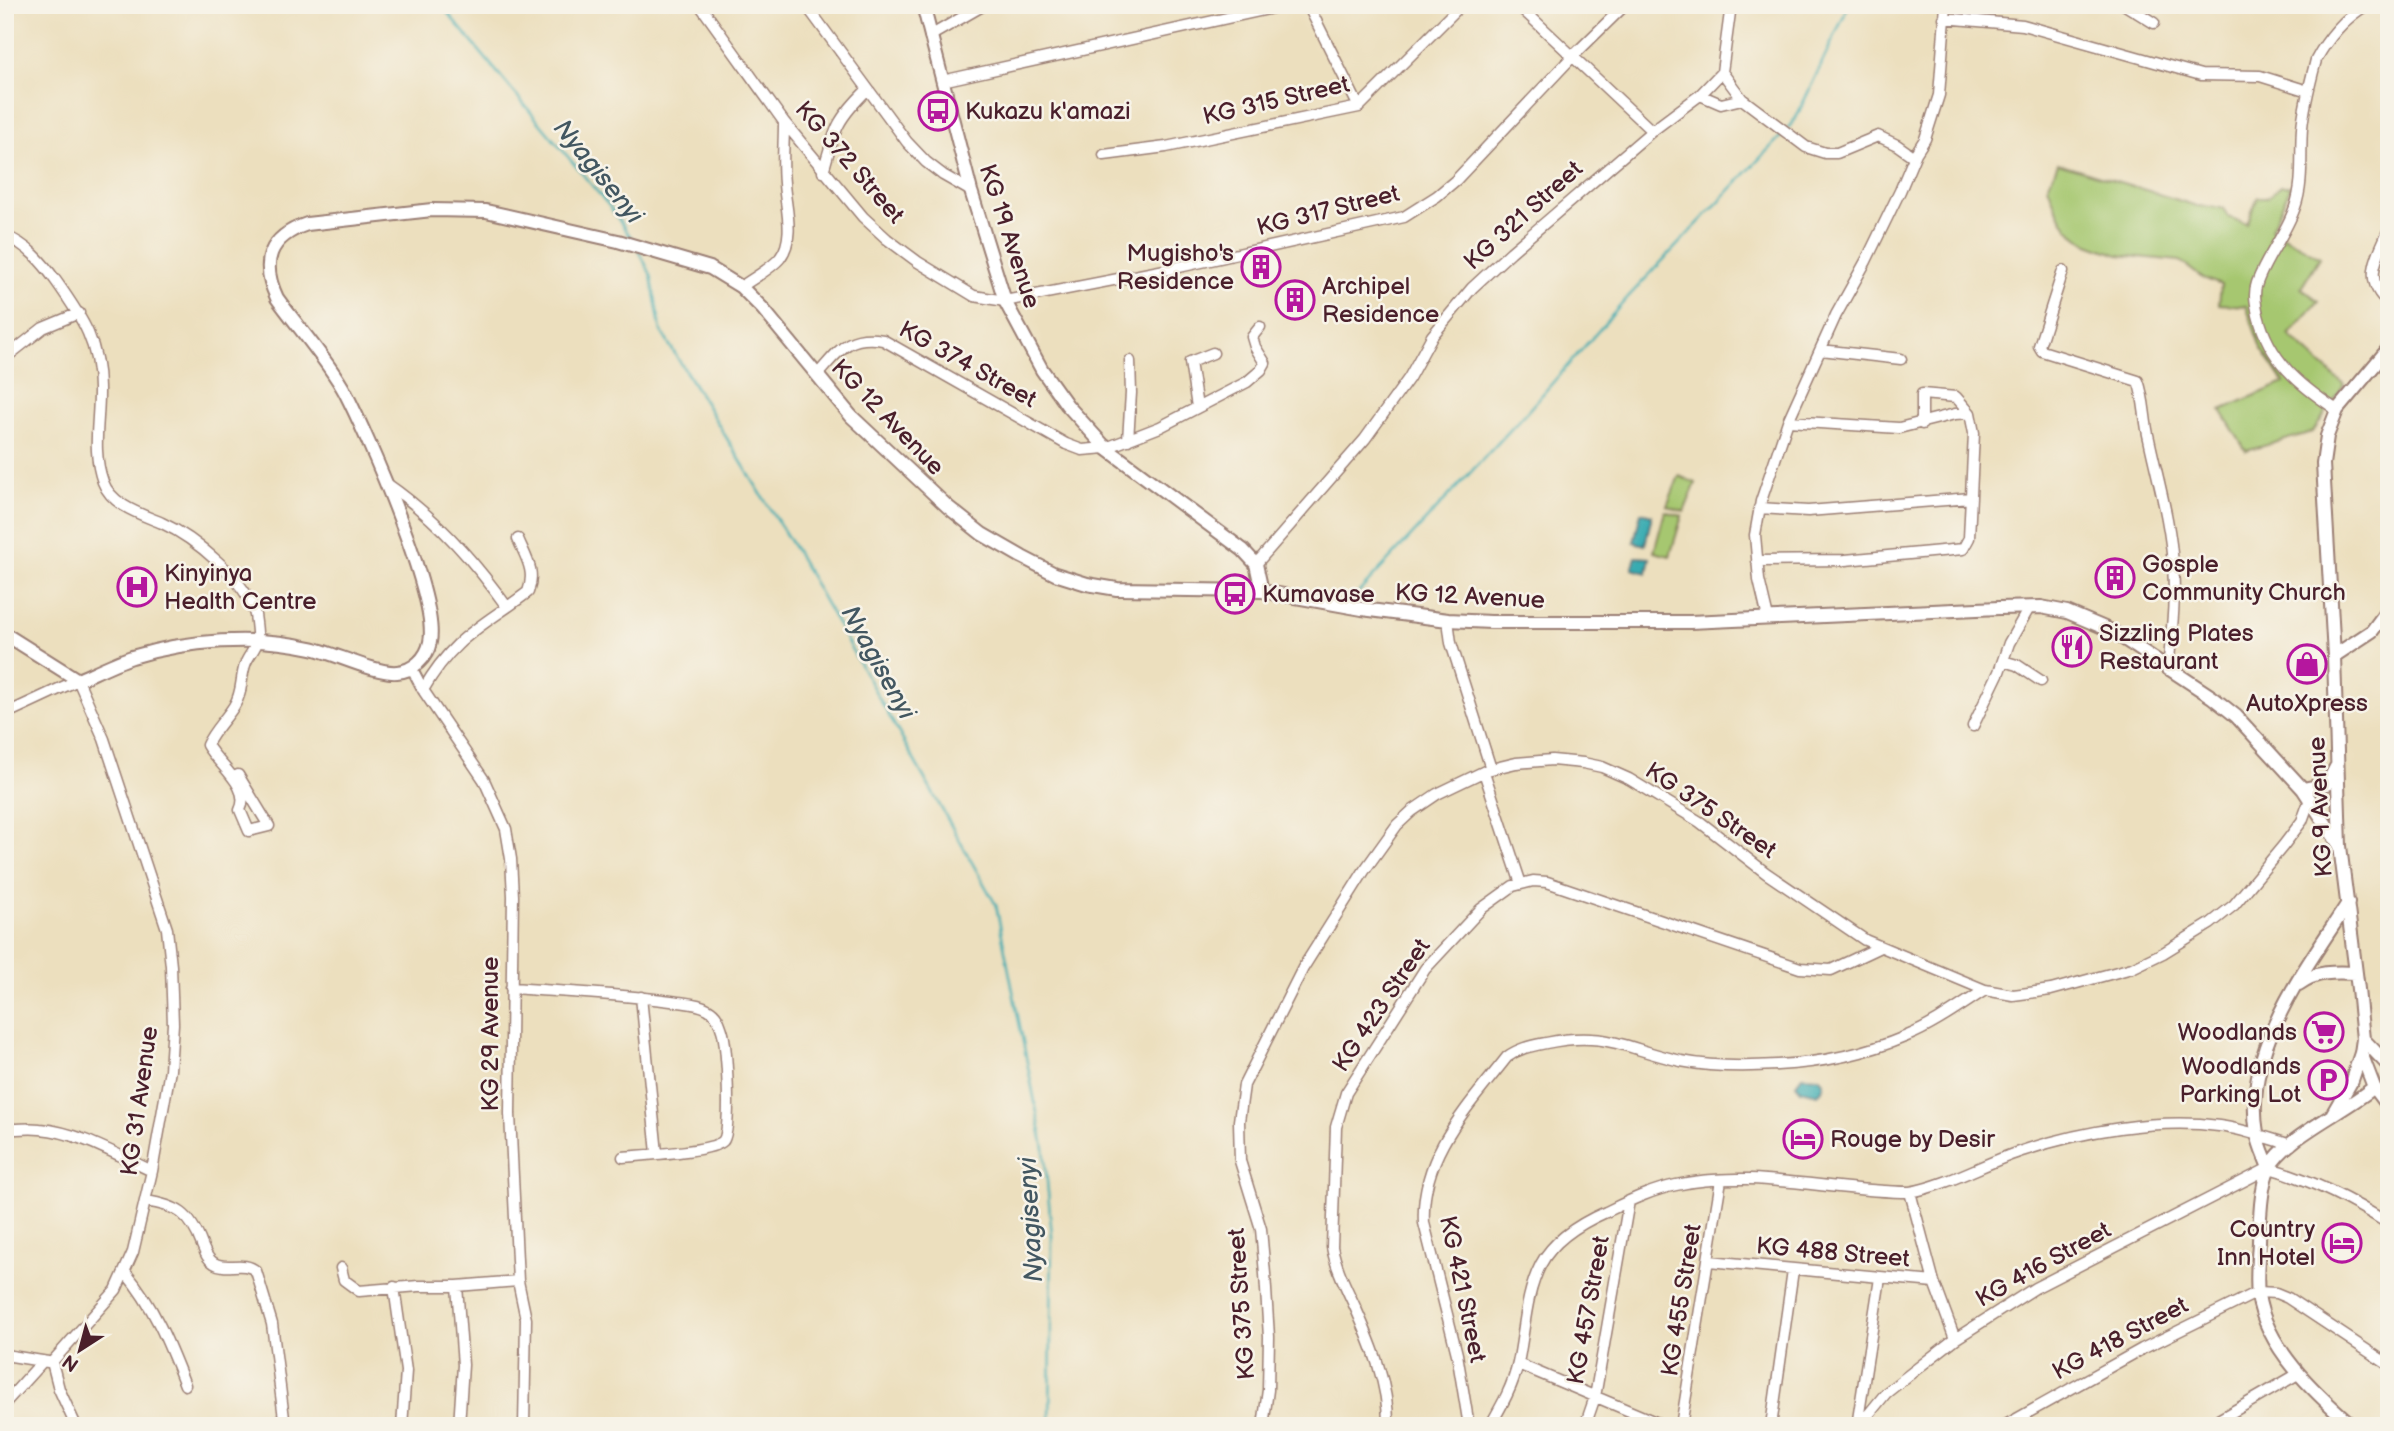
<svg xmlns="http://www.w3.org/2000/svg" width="2394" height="1431" font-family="'Balsamiq Sans',sans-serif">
<rect width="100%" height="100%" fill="#f7f3e8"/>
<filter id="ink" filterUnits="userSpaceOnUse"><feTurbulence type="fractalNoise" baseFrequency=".0143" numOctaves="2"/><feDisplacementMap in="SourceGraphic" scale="14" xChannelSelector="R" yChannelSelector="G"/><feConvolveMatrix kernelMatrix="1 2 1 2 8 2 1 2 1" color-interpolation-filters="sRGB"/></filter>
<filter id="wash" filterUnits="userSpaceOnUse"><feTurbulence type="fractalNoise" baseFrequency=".00686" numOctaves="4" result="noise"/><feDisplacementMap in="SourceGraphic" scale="28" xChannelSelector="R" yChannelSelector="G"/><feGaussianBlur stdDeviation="1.57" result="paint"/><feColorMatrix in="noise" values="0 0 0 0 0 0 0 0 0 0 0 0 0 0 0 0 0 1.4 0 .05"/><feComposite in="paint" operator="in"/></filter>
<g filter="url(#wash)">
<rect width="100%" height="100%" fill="#ecdfbe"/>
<path fill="#a6c770" stroke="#78734e" stroke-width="2" d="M2058,163L2197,206L2223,208L2228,217L2247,224L2258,197H2268L2280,186H2291L2271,229L2320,257L2301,288L2319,301L2289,335L2344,385L2313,432L2246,451L2221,410L2284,383L2261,348L2246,306L2219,304L2221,285L2201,277L2180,261L2118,255L2086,243L2068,229L2056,208L2048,186Z
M1679,476L1696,483L1684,512L1667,506Z
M1665,511L1682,516L1670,556L1654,552Z"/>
<path fill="#39abb1" stroke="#42656e" stroke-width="2" d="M1641,512L1652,515L1645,545L1634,542Z
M1636,557L1650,558L1647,573L1632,569Z
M1802,1076L1819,1077L1824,1083L1822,1090L1818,1094L1801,1090L1796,1084Z"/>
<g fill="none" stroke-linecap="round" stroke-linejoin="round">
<path stroke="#39abb1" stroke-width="2.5" d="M441,5L610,207L632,239
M1788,128L1796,118L1844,16L1847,5
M639,251L651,275L661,331L796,551L996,905L1044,1148L1052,1236L1050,1426
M1359,592L1525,414L1629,296L1784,133"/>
</g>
</g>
<g filter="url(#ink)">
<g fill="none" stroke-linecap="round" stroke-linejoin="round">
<g stroke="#9b7f74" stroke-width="13">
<path id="street" d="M700,5L784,122L863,217L887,239L918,262L974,296L1005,301L1170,269L1404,217L1437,196L1456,180L1572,57L1625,5
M806,5L907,142L926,162L943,175L971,191
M1308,5L1359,107
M1518,5L1652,131
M2125,5L2154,23
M1944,18L2023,25L2201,75L2260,76L2308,91
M930,36L984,5
M1722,72L1742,99L1806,147L1825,153H1837L1878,136L1897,145L1914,157
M942,81L1286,5
M1700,95L1721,104L1742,99
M1104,155L1166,147L1359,107L1461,5
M823,172C835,129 836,120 868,89
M2389,229C2378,256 2361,280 2389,303
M5,236C27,244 43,263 56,281C83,319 100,344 99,393C99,424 92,452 103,482C112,506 141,514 162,523C193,537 248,581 255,615C256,622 258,635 257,642C255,650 247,657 245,665C240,680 243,692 234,706C226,719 213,731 207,745C218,765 252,787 240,810L249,831L269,826L238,775
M2063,271L2039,346L2042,351L2138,381C2145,399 2144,420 2149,439C2158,481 2171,524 2173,567C2176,601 2171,636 2168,670
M741,287C753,278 771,269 780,258C796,237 785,206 784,183C782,163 784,143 784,123
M1821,350L1901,359
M5,358L43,328L79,313
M817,375C839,351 847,334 883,340L1066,444L1082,450L1106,448L1160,427L1247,382L1261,370L1265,363L1255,347L1252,337L1260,327
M1197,407L1190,362L1213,353
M2337,410C2299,385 2269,360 2258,315C2256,304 2253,294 2257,283C2266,257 2286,234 2295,207C2304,182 2300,155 2302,128C2304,105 2310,83 2316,60C2327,39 2345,17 2367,5
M1788,421L1899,428L1955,414L1970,413
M1128,440L1131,393L1130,361
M386,483C434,516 473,559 507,607
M1759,508L1808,511L1971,498
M1757,561L1845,560L1963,549L1969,538L1974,433L1970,413L1956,397L1922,394V424
M1256,564L1365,439L1409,378L1432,336L1472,288L1511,252L1652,131L1700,95L1722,72L1731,5
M1768,618L1759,580L1755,535L1761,501L1788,421L1836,315L1866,261L1900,191L1916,153L1925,139L1939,95L1946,5
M1448,620L1451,643L1491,769
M2003,661L2017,665L2041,681
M412,669L423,690L484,780L506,829L511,859L513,896L510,1114L518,1281L526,1319L524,1426
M423,690C454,636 482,627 528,592C536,571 526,558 518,539
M5,714L78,680L104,739L167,929L171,966L173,1024L170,1070L152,1171L133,1252L116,1290L52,1362
M1973,726L1999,672L2009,643L2029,608
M1484,772L1521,884
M511,988C565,992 618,994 671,1001C683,1003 698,1003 708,1009C717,1014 719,1021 722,1030C727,1044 732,1132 723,1141C712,1152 642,1155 623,1157
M641,997L657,1153
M13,1129C22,1129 31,1128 40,1129C79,1132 117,1155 152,1171
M1910,1192L1934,1282
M145,1201C178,1206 190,1213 202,1245C205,1252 207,1259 214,1263C226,1271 244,1260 256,1271L272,1324L285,1426
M1709,1261L1934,1282L1955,1339
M341,1268L344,1280L359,1291L419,1286H457L518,1281
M125,1272C154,1306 169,1344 185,1385
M457,1286L463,1365L459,1426
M394,1287L406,1371L402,1426
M5,1355L48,1362
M52,1362L59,1389L76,1426
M1518,1364L1665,1426
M5,1403L43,1361
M1263,1426L1268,1390L1269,1337L1265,1274L1261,1229L1240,1161L1239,1121L1244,1085L1303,968L1364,871L1397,825L1412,811L1437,794L1487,770L1516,763L1552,760L1583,763L1602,767L1629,779L1700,822L1766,873L1865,940L1985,990L2013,995L2051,990L2132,968L2163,953L2210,924L2234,905L2283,846L2302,821L2310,799
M1388,1426C1389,1386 1372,1345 1356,1309C1347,1289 1336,1269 1332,1247L1336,1127L1346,1093L1425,969L1481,909L1513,886L1533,881L1547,882L1800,968L1831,970L1880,947
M1469,1426L1457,1354L1424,1223C1420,1155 1468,1107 1507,1057C1519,1048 1531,1046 1546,1043C1606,1030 1626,1049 1681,1061C1712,1067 1745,1067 1777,1065C1820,1063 1867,1053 1907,1036C1934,1025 1960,1006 1985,990
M1490,1426C1502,1405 1513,1386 1518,1363C1525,1330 1525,1295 1541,1264C1554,1239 1581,1223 1606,1212C1629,1201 1651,1190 1676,1185C1753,1168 1833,1192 1910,1192C1949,1185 1986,1162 2025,1150C2083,1131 2158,1118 2219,1126C2244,1129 2267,1138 2291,1145
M1585,1426L1595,1397L1629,1201
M1681,1426L1721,1180
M1771,1426L1793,1270
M1857,1426L1880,1278
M1859,1426L1886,1393L1905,1378L1955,1339L2035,1288L2269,1168C2313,1180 2350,1199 2389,1224
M2004,1426L2142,1349L2258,1292L2276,1293L2288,1298L2389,1365
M2208,1426L2298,1374"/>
</g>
<g stroke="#9b7f74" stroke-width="16">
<path id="secondary" d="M923,5L971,191L1005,301L1042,370L1067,405L1106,448L1243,550L1256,564L1262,591
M2389,348L2337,410L2327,436L2323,464L2334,656L2340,846L2358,989L2363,1039L2361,1053L2374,1087L2389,1107
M5,634L78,680C96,672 114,663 132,657C188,640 254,635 311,648C334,653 376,674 397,672C413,671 427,658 430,642C439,598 368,437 345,392C329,362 297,326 277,298C260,262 269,237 307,224L432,210L486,211L618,241L710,268L741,287L762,308L851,416L948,507L982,534L1022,557L1055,574L1087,584L1117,589L1262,591L1362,609L1448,620L1491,622H1690L1999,608L2041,607L2067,612L2112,631L2212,697L2236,716L2303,789L2340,846
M2334,656L2372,631L2389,608
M2303,789L2327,784L2336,767
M2299,984C2316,971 2335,972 2356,973
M2363,1039L2389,1066
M2332,1115L2352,1080L2361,1053
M2269,1168C2265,1157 2259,1145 2257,1133C2242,1050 2306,968 2348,903
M2353,1426C2315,1393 2266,1348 2258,1295C2256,1278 2258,1259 2259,1242C2259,1224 2261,1184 2269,1168C2285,1137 2346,1111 2374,1087"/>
</g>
<use href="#street" stroke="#fff" stroke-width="10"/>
<use href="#secondary" stroke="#fff" stroke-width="12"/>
</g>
</g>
<defs>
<g id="bus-ring" transform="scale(2.0125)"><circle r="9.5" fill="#f7f3e8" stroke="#b5179e" stroke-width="1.5"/><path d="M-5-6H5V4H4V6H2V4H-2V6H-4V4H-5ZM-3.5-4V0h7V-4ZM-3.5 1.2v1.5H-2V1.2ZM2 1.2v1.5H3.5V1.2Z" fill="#b5179e"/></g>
<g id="building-ring" transform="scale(2.0125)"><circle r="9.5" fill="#f7f3e8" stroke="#b5179e" stroke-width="1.5"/><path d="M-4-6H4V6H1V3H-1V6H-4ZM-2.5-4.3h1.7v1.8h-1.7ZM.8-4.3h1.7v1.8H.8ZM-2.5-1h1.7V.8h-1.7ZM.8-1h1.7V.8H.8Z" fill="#b5179e"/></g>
<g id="hospital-ring" transform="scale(2.0125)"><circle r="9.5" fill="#f7f3e8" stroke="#b5179e" stroke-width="1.5"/><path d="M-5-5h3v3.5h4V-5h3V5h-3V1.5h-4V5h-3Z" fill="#b5179e"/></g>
<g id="restaurant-ring" transform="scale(2.0125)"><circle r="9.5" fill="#f7f3e8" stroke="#b5179e" stroke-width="1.5"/><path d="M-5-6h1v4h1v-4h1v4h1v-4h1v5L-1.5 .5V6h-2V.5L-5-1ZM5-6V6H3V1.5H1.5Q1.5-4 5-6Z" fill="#b5179e"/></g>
<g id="shop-ring" transform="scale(2.0125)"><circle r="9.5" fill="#f7f3e8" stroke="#b5179e" stroke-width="1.5"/><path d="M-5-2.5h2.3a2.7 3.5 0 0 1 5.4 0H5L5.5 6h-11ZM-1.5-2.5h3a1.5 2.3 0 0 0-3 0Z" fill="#b5179e"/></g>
<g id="supermarket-ring" transform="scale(2.0125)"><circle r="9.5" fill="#f7f3e8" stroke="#b5179e" stroke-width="1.5"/><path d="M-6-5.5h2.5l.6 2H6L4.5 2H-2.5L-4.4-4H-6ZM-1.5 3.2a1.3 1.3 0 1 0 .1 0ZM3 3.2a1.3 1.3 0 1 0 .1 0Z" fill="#b5179e"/></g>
<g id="parking-ring" transform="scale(2.0125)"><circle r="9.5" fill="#f7f3e8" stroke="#b5179e" stroke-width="1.5"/><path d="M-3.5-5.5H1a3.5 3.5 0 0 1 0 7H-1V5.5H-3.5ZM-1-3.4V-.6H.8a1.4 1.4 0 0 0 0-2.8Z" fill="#b5179e"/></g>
<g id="hotel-ring" transform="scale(2.0125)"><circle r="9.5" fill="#f7f3e8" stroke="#b5179e" stroke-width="1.5"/><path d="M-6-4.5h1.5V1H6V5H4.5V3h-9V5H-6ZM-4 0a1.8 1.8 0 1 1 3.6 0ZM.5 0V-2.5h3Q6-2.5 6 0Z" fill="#b5179e"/></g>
</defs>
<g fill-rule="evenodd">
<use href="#bus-ring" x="938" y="111"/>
<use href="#building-ring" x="1261" y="267"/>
<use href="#building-ring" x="1295" y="300"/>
<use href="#building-ring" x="2115" y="578"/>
<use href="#hospital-ring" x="137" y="587"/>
<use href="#bus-ring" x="1235" y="594"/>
<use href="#restaurant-ring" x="2072" y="647"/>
<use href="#shop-ring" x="2307" y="664"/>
<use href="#supermarket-ring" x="2324" y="1032"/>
<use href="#parking-ring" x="2328" y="1080"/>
<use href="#hotel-ring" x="1803" y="1139"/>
<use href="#hotel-ring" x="2342" y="1243"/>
</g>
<g text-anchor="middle" stroke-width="5" stroke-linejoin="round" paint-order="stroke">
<g font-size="24" fill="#4a1f2b" stroke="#f7f3e8">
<text transform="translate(1276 100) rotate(-13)" y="8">KG 315 Street</text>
<text transform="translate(850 162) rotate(49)" y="8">KG 372 Street</text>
<text transform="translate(1328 210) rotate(-14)" y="8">KG 317 Street</text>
<text transform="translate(1523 215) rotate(-42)" y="8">KG 321 Street</text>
<text transform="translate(1010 236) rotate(72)" y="8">KG 19 Avenue</text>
<text transform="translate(968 364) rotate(29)" y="8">KG 374 Street</text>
<text transform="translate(888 417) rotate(46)" y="8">KG 12 Avenue</text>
<text transform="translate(1470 596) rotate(3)" y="8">KG 12 Avenue</text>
<text transform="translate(2320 807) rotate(-93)" y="8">KG 9 Avenue</text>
<text transform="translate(1711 810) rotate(34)" y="8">KG 375 Street</text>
<text transform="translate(1381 1005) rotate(-56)" y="8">KG 423 Street</text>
<text transform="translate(490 1034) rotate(-90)" y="8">KG 29 Avenue</text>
<text transform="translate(139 1101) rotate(-82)" y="8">KG 31 Avenue</text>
<text transform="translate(1833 1252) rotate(5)" y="8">KG 488 Street</text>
<text transform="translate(2043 1264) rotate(-29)" y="8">KG 416 Street</text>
<text transform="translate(1463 1289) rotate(78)" y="8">KG 421 Street</text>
<text transform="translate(1681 1300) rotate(-81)" y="8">KG 455 Street</text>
<text transform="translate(1241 1304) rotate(-94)" y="8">KG 375 Street</text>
<text transform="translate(1588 1310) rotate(-80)" y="8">KG 457 Street</text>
<text transform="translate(2120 1338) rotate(-28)" y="8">KG 418 Street</text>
</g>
<g font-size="24" fill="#4a1f2b" stroke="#f7f3e8" text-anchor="start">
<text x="965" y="119">Kukazu k'amazi</text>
<text x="1234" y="261" text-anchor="end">Mugisho's<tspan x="1234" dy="28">Residence</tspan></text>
<text x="1322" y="294">Archipel<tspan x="1322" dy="28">Residence</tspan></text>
<text x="2142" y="572">Gosple<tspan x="2142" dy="28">Community Church</tspan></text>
<text x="164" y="581">Kinyinya<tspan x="164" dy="28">Health Centre</tspan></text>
<text x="1262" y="602">Kumavase</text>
<text x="2099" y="641">Sizzling Plates<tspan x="2099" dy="28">Restaurant</tspan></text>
<text x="2307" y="711" text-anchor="middle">AutoXpress</text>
<text x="2297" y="1040" text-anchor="end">Woodlands</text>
<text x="2301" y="1074" text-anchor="end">Woodlands<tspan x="2301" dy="28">Parking Lot</tspan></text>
<text x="1830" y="1147">Rouge by Desir</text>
<text x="2315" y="1237" text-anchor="end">Country<tspan x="2315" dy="28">Inn Hotel</tspan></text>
</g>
<g font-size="26" font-style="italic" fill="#435761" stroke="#f7f3e8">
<text transform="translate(599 171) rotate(51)" y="9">Nyagisenyi</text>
<text transform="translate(879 662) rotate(61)" y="9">Nyagisenyi</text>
<text transform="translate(1030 1220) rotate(-93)" y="9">Nyagisenyi</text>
</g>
</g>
<rect width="2394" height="1431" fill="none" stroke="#f7f3e8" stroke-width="28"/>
<g transform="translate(80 1350) rotate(216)" stroke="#f7f3e8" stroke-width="5" paint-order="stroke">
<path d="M0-5L12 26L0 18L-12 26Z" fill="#4a1f2b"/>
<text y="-10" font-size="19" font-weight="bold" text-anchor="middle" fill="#4a1f2b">N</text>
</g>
</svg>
